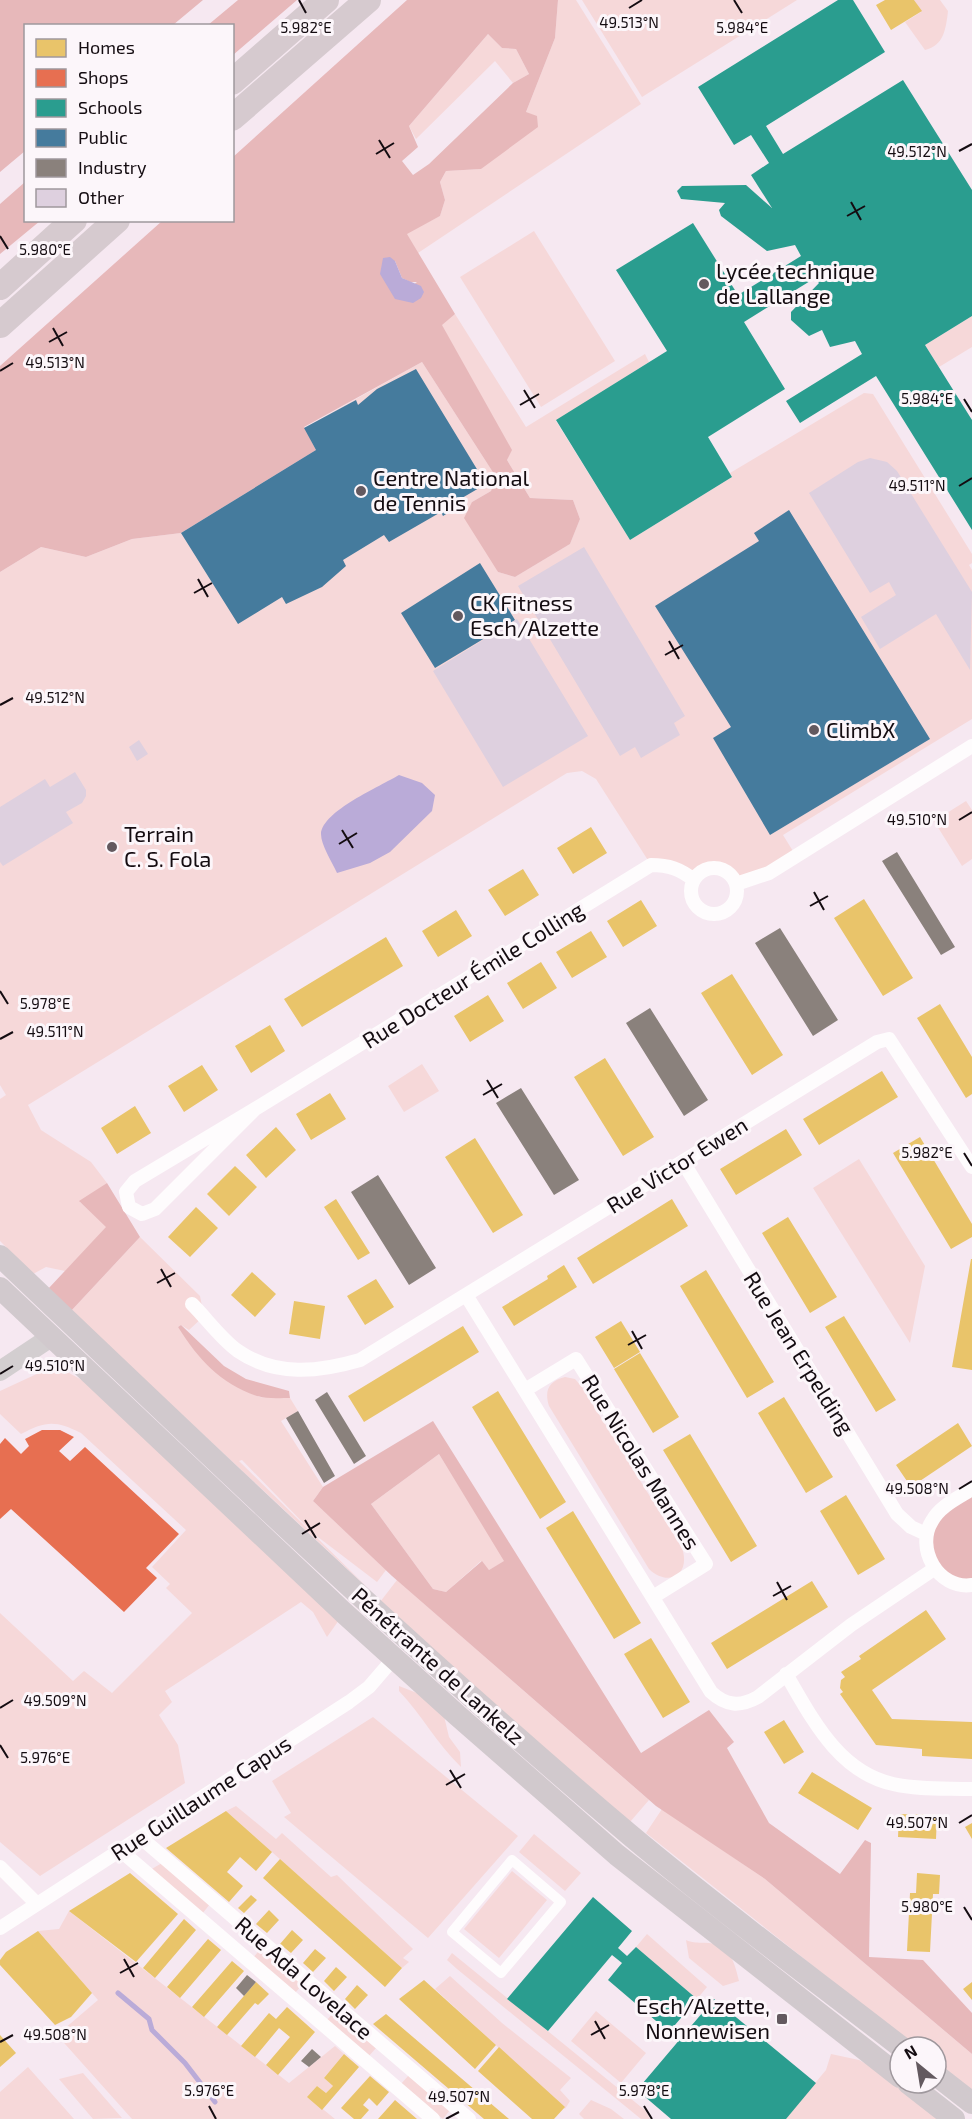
<svg xmlns="http://www.w3.org/2000/svg" width="972" height="2119" font-family="'Exo 2',sans-serif">
<rect width="100%" height="100%" fill="#f6e8f1"/>
<path fill="#f6d8d9" d="M558,0H576L641,104L418,253L406,233L440,216L445,200L440,182L446,171L481,169L526,112L555,38Z
M582,0H797L642,97Z
M914,0H940L948,11C946,28 944,46 925,50L905,22L921,12Z
M488,34L502,48L516,49L529,74L513,83L495,61L416,139L409,126Z
M534,231L615,361L541,407L460,277Z
M455,314L526,427L645,354L649,362L556,421L630,540L732,477L730,473L864,393L873,394L972,554V563L969,565L972,570V719L783,835L796,856L736,884C727,866 707,863 694,880L651,865L596,779L582,771L567,773L28,1105L41,1130L91,1162L107,1183L80,1202L107,1227L65,1271L46,1267L33,1274L0,1241V1099L6,1095L0,1085V572L41,547L86,557L132,539L181,533L315,450L304,428L422,362L496,477L491,491L472,502L498,572L515,577L570,544L580,519L573,500L530,498L507,460L511,450L441,324Z
M972,316V347L939,367L925,345Z
M966,801L972,810V859L962,866L934,821Z
M422,1064L439,1091L404,1112L388,1086Z
M859,1159L925,1266L910,1343L813,1188Z
M140,1237L200,1296L204,1316L189,1330L181,1325L178,1327L259,1397L290,1398L298,1411L281,1421L323,1487L313,1501L386,1570L377,1582L314,1534L242,1460L239,1461L371,1591L71,1311Z
M60,1368L91,1385L339,1620L327,1637L313,1612L301,1602L165,1691L172,1702L159,1715L178,1745L185,1783L40,1876L0,1842V1613L73,1681L84,1671L112,1693L192,1613L166,1588L170,1584L152,1567L186,1530L81,1433C55,1420 46,1421 21,1434L0,1414V1391L41,1372Z
M565,1377L575,1379L582,1387L682,1548C691,1574 669,1588 649,1569L549,1406C544,1390 549,1381 565,1377Z
M439,1454L505,1561L489,1570L481,1561L446,1592L433,1589L371,1504Z
M397,1580L649,1800L630,1822L510,1719L380,1602Z
M399,1686L422,1695L444,1716L449,1737L460,1752L461,1767C437,1744 422,1715 399,1691Z
M373,1717L518,1836L428,1938L284,1817L291,1813L272,1781Z
M236,1806L276,1839L282,1833L331,1877L337,1875L413,1949L403,1958L409,1962L402,1968L226,1811Z
M662,1809L765,1879L972,2054V2092L936,2064V2047H915L646,1833Z
M534,1834L581,1873L565,1891L519,1852Z
M162,1863L210,1904L202,1914L150,1870Z
M512,1871L547,1900L499,1958L464,1929Z
M69,1911L289,2083L335,2046L344,2054L324,2078L333,2086L326,2093L317,2086L308,2097L335,2119H132L57,2035L98,2000L38,1931L59,1929Z
M647,1934L707,1987L697,1999L636,1947Z
M686,1940C695,1944 700,1942 709,1943C730,1944 735,1964 739,1981L723,1986L689,1958Z
M261,1948L303,1984L294,1994L253,1958Z
M452,1953L646,2111L650,2119H641L457,1969L447,1960Z
M450,1976L502,2023L571,2078L560,2090L570,2101L565,2109L435,1989Z
M335,2011L377,2047L368,2057L326,2021Z
M596,2011L646,2053L621,2083L571,2041Z
M831,2054L859,2060L879,2071L940,2119H785L826,2070Z
M28,2067L74,2119H0V2092Z
M83,2073L122,2118L93,2119L59,2079Z
M409,2075L450,2110L443,2119L400,2085Z
M591,2100L611,2109L624,2119H584L579,2114Z"/>
<path fill="#e7b8ba" fill-rule="evenodd" d="M0,0H203L173,25L26,26L25,151L0,172Z
M238,0H297L233,55L232,26L208,25Z
M407,0H558L555,38L526,112L537,116L538,127L481,169L446,171L440,182L445,200L440,216L407,234L455,314L442,325L512,450L507,460L530,498L573,500L580,519L570,544L515,577L498,572L464,518L472,502L491,491L496,477L422,362L304,427L316,450L181,533L132,539L86,557L41,547L0,572V366L162,221L232,220L233,157ZM488,34L502,48L516,49L529,74L513,83L429,164L413,175L402,161L418,147L409,126ZM395,261L402,278L410,282H417L395,299Z
M25,182L26,220L40,221L0,254V204Z
M107,1183L140,1237L71,1311L48,1289L106,1227L79,1201Z
M181,1325L224,1366L246,1379L289,1391L290,1398C280,1398 266,1399 257,1396C221,1384 198,1359 178,1327Z
M433,1421L641,1753L709,1710L734,1742L727,1748L769,1823L840,1874L865,1840L871,1843L869,1957L923,1960L972,2013V2054L765,1879L656,1806L392,1576L313,1501L323,1487ZM439,1454L504,1561L489,1570L482,1561L446,1592L433,1589L371,1504Z
M972,1489V1585L934,1569L930,1522Z"/>
<path fill="#baabd8" d="M390,257L395,261L402,278L421,286L424,292L421,298L413,303L395,299L380,274L383,258Z
M399,775L422,783L435,795L432,811L390,852L370,863L337,873C332,862 321,845 321,834C322,811 381,786 399,775Z"/>
<path fill="#e9c46a" d="M885,0H914L922,11L891,30L876,5Z
M591,827L607,853L573,874L557,848Z
M523,869L539,895L505,916L488,890Z
M864,899L913,978L883,996L834,918Z
M641,900L657,926L623,947L607,921Z
M456,910L472,936L438,957L422,931Z
M591,931L607,957L572,978L556,952Z
M386,937L403,966L302,1027L284,999Z
M541,962L557,988L523,1009L507,983Z
M732,974L783,1055L752,1075L701,993Z
M488,995L504,1021L470,1042L454,1016Z
M940,1004L972,1057V1094L966,1098L917,1018Z
M270,1025L285,1051L251,1073L235,1046Z
M605,1058L654,1137L623,1156L574,1077Z
M202,1065L218,1090L184,1112L168,1086Z
M882,1071L898,1097L819,1145L803,1119Z
M330,1093L346,1119L311,1140L296,1114Z
M135,1106L151,1133L117,1154L101,1128Z
M276,1127L296,1150L266,1178L246,1155Z
M786,1129L802,1155L736,1195L720,1169Z
M920,1137L972,1224V1237L951,1249L893,1153Z
M475,1138L523,1215L493,1233L445,1157Z
M235,1166L257,1187L229,1216L207,1194Z
M336,1199L370,1253L358,1260L324,1207Z
M672,1199L688,1226L593,1284L577,1258Z
M196,1207L218,1228L190,1257L168,1237Z
M788,1217L837,1297L810,1313L762,1233Z
M971,1259H972V1370L952,1367Z
M564,1265L577,1287L514,1326L502,1307L548,1279L547,1276Z
M706,1270L774,1382L747,1398L680,1286Z
M252,1272L276,1294L255,1317L231,1295Z
M376,1279L394,1307L365,1325L347,1296Z
M294,1301L325,1306L320,1339L289,1334Z
M844,1316L896,1400L876,1412L825,1327Z
M621,1321L640,1352L614,1368L595,1337Z
M463,1326L479,1352L364,1422L348,1396Z
M640,1353L679,1417L653,1433L614,1369Z
M498,1391L566,1502L540,1519L472,1407Z
M784,1397L833,1477L806,1493L758,1413Z
M958,1423L972,1446L911,1487L896,1465Z
M690,1434L757,1546L731,1562L663,1450Z
M846,1495L885,1559L858,1575L820,1511Z
M573,1511L641,1623L614,1639L546,1528Z
M812,1581L828,1607L727,1669L711,1643Z
M926,1610L946,1639L872,1690L892,1719L972,1722V1759L922,1756V1749L876,1745L840,1694L843,1692L840,1688L841,1680L845,1677L841,1672L861,1659L859,1656Z
M651,1638L690,1702L663,1718L624,1654Z
M784,1720L804,1752L784,1764L764,1732Z
M812,1772L872,1808L858,1830L798,1793Z
M226,1811L272,1852L256,1871L240,1857L227,1872L243,1886L229,1902L166,1848Z
M899,1814L937,1815L936,1839L898,1837Z
M972,1823V1839L965,1827Z
M280,1859L402,1968L385,1987L263,1878Z
M130,1873L178,1914L136,1962L69,1911Z
M917,1873L940,1875L939,1894H933L930,1952L907,1951L910,1893H916Z
M251,1895L257,1900L244,1913L238,1908Z
M269,1910L279,1920L267,1933L256,1924Z
M184,1919L196,1930L155,1978L143,1968Z
M292,1930L303,1940L291,1953L280,1944Z
M38,1931L92,1993L71,2017L55,2025L0,1965V1960L6,1952Z
M208,1939L221,1950L180,1998L167,1987Z
M315,1949L326,1958L313,1972L303,1963Z
M232,1961L244,1971L204,2017L192,2007Z
M336,1967L347,1977L334,1991L324,1981Z
M424,1980L496,2045L475,2069L399,1999Z
M256,1982L269,1994L258,2005L255,2003L227,2035L217,2027Z
M972,1982V2000L963,1989Z
M357,1985L368,1995L355,2009L345,1999Z
M287,2007L315,2032L278,2075L266,2065L290,2037L279,2028L255,2057L241,2046L269,2013L276,2019Z
M386,2014L509,2119H484L373,2024Z
M0,2035L16,2053L0,2067Z
M499,2047L565,2107L554,2119H532L478,2071Z
M344,2054L359,2067L322,2110L307,2097L317,2086L326,2093L333,2086L324,2078Z
M370,2076L389,2092L377,2106L369,2098L363,2105L369,2110L361,2119H354L341,2108Z
M395,2100L417,2119H378Z"/>
<path fill="#e76f51" d="M42,1430H60L74,1437L59,1451L70,1461L85,1447L179,1534L146,1568L157,1578L124,1612L11,1509L0,1519V1444L5,1438L21,1454L29,1446L25,1439Z"/>
<path fill="#2a9d8f" d="M838,0H853L885,52L766,126L783,154L903,80L972,190V316L925,345L972,420V530L876,376L800,423L786,401L862,354L855,341L830,347L822,330L809,336L791,320V312L819,283L815,278L744,322L785,389L708,437L732,477L630,540L556,420L667,351L616,270L693,223L738,295L801,256L795,245L767,251L721,216L719,210L725,203L681,199L677,191L682,186L746,185L772,208L751,175L769,163L751,135L734,145L698,87Z
M593,1897L632,1931L618,1948L627,1956L636,1947L697,1999L669,2032L608,1980L622,1963L612,1955L548,2031L507,1999Z
M714,1999L816,2083L786,2119H671L637,2090Z"/>
<path fill="#457b9d" d="M416,369L486,484L462,498L465,502L443,516L441,512L389,542L384,535L343,560L346,566L322,587L286,604L282,597L238,624L181,533L316,450L304,428L356,400L358,405L377,389Z
M789,510L930,739L770,835L713,738L731,727L655,606L759,541L754,533Z
M480,563L515,620L435,668L401,613Z"/>
<path fill="#8a817c" d="M897,852L955,947L941,955L882,861Z
M780,928L838,1020L813,1036L755,943Z
M650,1008L708,1100L684,1116L626,1023Z
M521,1088L579,1180L554,1195L496,1103Z
M378,1175L436,1268L409,1285L351,1192Z
M327,1392L366,1456L354,1464L315,1400Z
M298,1411L335,1476L324,1483L286,1418Z
M247,1975L256,1982L244,1996L236,1988Z
M312,2049L321,2057L309,2067L301,2061Z"/>
<g fill="none" stroke-linecap="round" stroke-linejoin="round">
<path stroke="#baabd8" stroke-width="5" d="M118,1993L149,2019L152,2030L185,2063L215,2102"/>
</g>
<path fill="#ded0df" d="M870,458L887,462L897,471L972,592L970,670L936,614L880,649L861,617L896,595L889,582L870,593L809,493L858,462Z
M584,547L685,716L674,723L680,735L641,758L635,747L620,756L518,586Z
M517,619L588,736L503,787L433,671Z
M139,740L148,754L137,761L129,747Z
M75,772L86,790V796L82,803L66,812L73,823L3,866L0,862V807L45,779L50,787Z"/>
<g fill="none" stroke-linecap="round" stroke-linejoin="round">
<path stroke="#fefcfd" stroke-width="10" d="M512,1860L561,1902L501,1973L452,1932Z"/>
<path stroke="#fefcfd" stroke-width="14" d="M691 891a23 23 0 1 1 46 0a23 23 0 1 1-46 0Z
M736,884L769,873L972,746
M255,1109L651,865C669,865 680,869 694,880
M255,1109L155,1209L142,1214L129,1207L126,1192L135,1181Z
M683,1162L897,1514L911,1527L926,1534
M466,1295L711,1692C726,1706 740,1707 758,1697L851,1625L934,1569
M192,1304C207,1319 221,1339 238,1351C276,1377 319,1372 360,1360L877,1042L889,1039L972,1167
M525,1390L576,1359L706,1564L653,1597
M972,1489C958,1498 940,1506 932,1521C915,1548 938,1590 972,1585
M786,1674C812,1718 838,1772 893,1784C918,1790 946,1788 972,1789
M140,1837L469,2119
M120,1850L433,2119
M0,1867L37,1904
M0,1928L349,1702L369,1687L394,1658"/>
<path stroke="#d3ced0" stroke-width="20" d="M0,1371L51,1337"/>
<path stroke="#d1c9cd" stroke-width="22" d="M0,1256C207,1453 412,1651 630,1835C718,1909 811,1977 901,2047
M0,1288L344,1613L457,1715L617,1855L900,2077
M936,2075L972,2103
M908,2083L954,2119"/>
<path stroke="#d6cacf" stroke-width="26" d="M232,82L326,0
M232,118L368,0
M0,287L74,220
M0,325L117,220"/>
</g>
<path fill="none" stroke="#140c11" stroke-width="2" d="M299,0L306,13M734,0L742,13M629,8L642,0M379,140L390,158M959,151L972,144M376,154L394,143M851,202L861,220M847,216L865,206M0,236L8,249M53,328L63,346M49,342L67,332M0,371L13,363M524,390L535,408M964,399L972,412M520,405L539,394M959,486L972,478M198,579L208,597M194,593L212,583M669,641L679,659M665,655L683,645M0,705L13,698M959,820L972,812M342,830L353,848M339,844L357,833M814,892L824,910M810,906L828,896M0,991L8,1004M0,1039L13,1032M487,1080L498,1098M483,1095L502,1084M964,1153L972,1166M161,1269L171,1287M157,1283L175,1273M632,1331L642,1349M628,1345L646,1335M0,1374L13,1366M959,1489L972,1481M305,1520L316,1538M302,1534L320,1523M777,1582L787,1600M773,1596L791,1586M0,1708L13,1700M0,1745L8,1758M450,1770L461,1788M446,1785L465,1774M959,1823L972,1815M964,1907L972,1920M124,1959L134,1977M120,1973L138,1963M595,2021L605,2039M591,2035L609,2025M0,2042L13,2035M209,2106L216,2119M644,2106L652,2119M446,2119L459,2112"/>
<g fill="#63595f" stroke="#fcf6fa" stroke-width="2">
<circle cx="704" cy="284" r="6"/>
<circle cx="361" cy="491" r="6"/>
<circle cx="458" cy="616" r="6"/>
<circle cx="814" cy="730" r="6"/>
<circle cx="112" cy="847" r="6"/>
<rect x="776" y="2013" width="12" height="12" rx="3"/>
</g>
<g text-anchor="middle" stroke-width="6" stroke-linejoin="round" paint-order="stroke">
<g font-size="22" fill="#140c11" stroke="#fcf6fa" text-anchor="start">
<text x="716" y="279">Lycée technique<tspan x="716" dy="25">de Lallange</tspan></text>
<text x="373" y="486">Centre National<tspan x="373" dy="25">de Tennis</tspan></text>
<text x="470" y="611">CK Fitness<tspan x="470" dy="25">Esch/Alzette</tspan></text>
<text x="826" y="738">ClimbX</text>
<text x="124" y="842">Terrain<tspan x="124" dy="25">C. S. Fola</tspan></text>
<text x="770" y="2014" text-anchor="end">Esch/Alzette,<tspan x="770" dy="25">Nonnewisen</tspan></text>
</g>
<g font-size="22" fill="#140c11" stroke="#fcf6fa">
<text transform="translate(473 975) rotate(-32)" y="8">Rue Docteur Émile Colling</text>
<text transform="translate(677 1165) rotate(-32)" y="8">Rue Victor Ewen</text>
<text transform="translate(799 1353) rotate(58)" y="8">Rue Jean Erpelding</text>
<text transform="translate(641 1462) rotate(58)" y="8">Rue Nicolas Mannes</text>
<text transform="translate(438 1666) rotate(42)" y="8">Pénétrante de Lankelz</text>
<text transform="translate(201 1798) rotate(-33)" y="8">Rue Guillaume Capus</text>
<text transform="translate(304 1978) rotate(41)" y="8">Rue Ada Lovelace</text>
</g>
</g>
<g font-size="15" text-anchor="middle" fill="#140c11" stroke="#fcf6fa" stroke-width="6" stroke-linejoin="round" paint-order="stroke">
<text x="629" y="28">49.513°N</text>
<text x="306" y="33">5.982°E</text>
<text x="742" y="33">5.984°E</text>
<text x="917" y="157">49.512°N</text>
<text x="45" y="255">5.980°E</text>
<text x="55" y="368">49.513°N</text>
<text x="927" y="404">5.984°E</text>
<text x="917" y="491">49.511°N</text>
<text x="55" y="703">49.512°N</text>
<text x="917" y="825">49.510°N</text>
<text x="45" y="1009">5.978°E</text>
<text x="55" y="1037">49.511°N</text>
<text x="927" y="1158">5.982°E</text>
<text x="55" y="1371">49.510°N</text>
<text x="917" y="1494">49.508°N</text>
<text x="55" y="1706">49.509°N</text>
<text x="45" y="1763">5.976°E</text>
<text x="917" y="1828">49.507°N</text>
<text x="927" y="1912">5.980°E</text>
<text x="55" y="2040">49.508°N</text>
<text x="209" y="2096">5.976°E</text>
<text x="644" y="2096">5.978°E</text>
<text x="459" y="2102">49.507°N</text>
</g>
<rect x="24" y="24" width="210" height="198" fill="#fcf6fa" stroke="#9f989d" stroke-width="1.5"/>
<rect x="36" y="39" width="30" height="18" fill="#e9c46a" stroke="#9f989d" stroke-width="1.5"/>
<text x="78" y="54" font-size="18" fill="#140c11">Homes</text>
<rect x="36" y="69" width="30" height="18" fill="#e76f51" stroke="#9f989d" stroke-width="1.5"/>
<text x="78" y="84" font-size="18" fill="#140c11">Shops</text>
<rect x="36" y="99" width="30" height="18" fill="#2a9d8f" stroke="#9f989d" stroke-width="1.5"/>
<text x="78" y="114" font-size="18" fill="#140c11">Schools</text>
<rect x="36" y="129" width="30" height="18" fill="#457b9d" stroke="#9f989d" stroke-width="1.5"/>
<text x="78" y="144" font-size="18" fill="#140c11">Public</text>
<rect x="36" y="159" width="30" height="18" fill="#8a817c" stroke="#9f989d" stroke-width="1.5"/>
<text x="78" y="174" font-size="18" fill="#140c11">Industry</text>
<rect x="36" y="189" width="30" height="18" fill="#ded0df" stroke="#9f989d" stroke-width="1.5"/>
<text x="78" y="204" font-size="18" fill="#140c11">Other</text>
<g transform="translate(918 2065) rotate(330)"><circle r="28" fill="#fcf6fa" stroke="#9f989d" stroke-width="1.5"/>
<path d="M0-4.5L10 22L0 15L-10 22Z" fill="#63595f"/>
<text y="-9" font-size="16" font-weight="bold" text-anchor="middle" fill="#140c11">N</text>
</g>
</svg>
